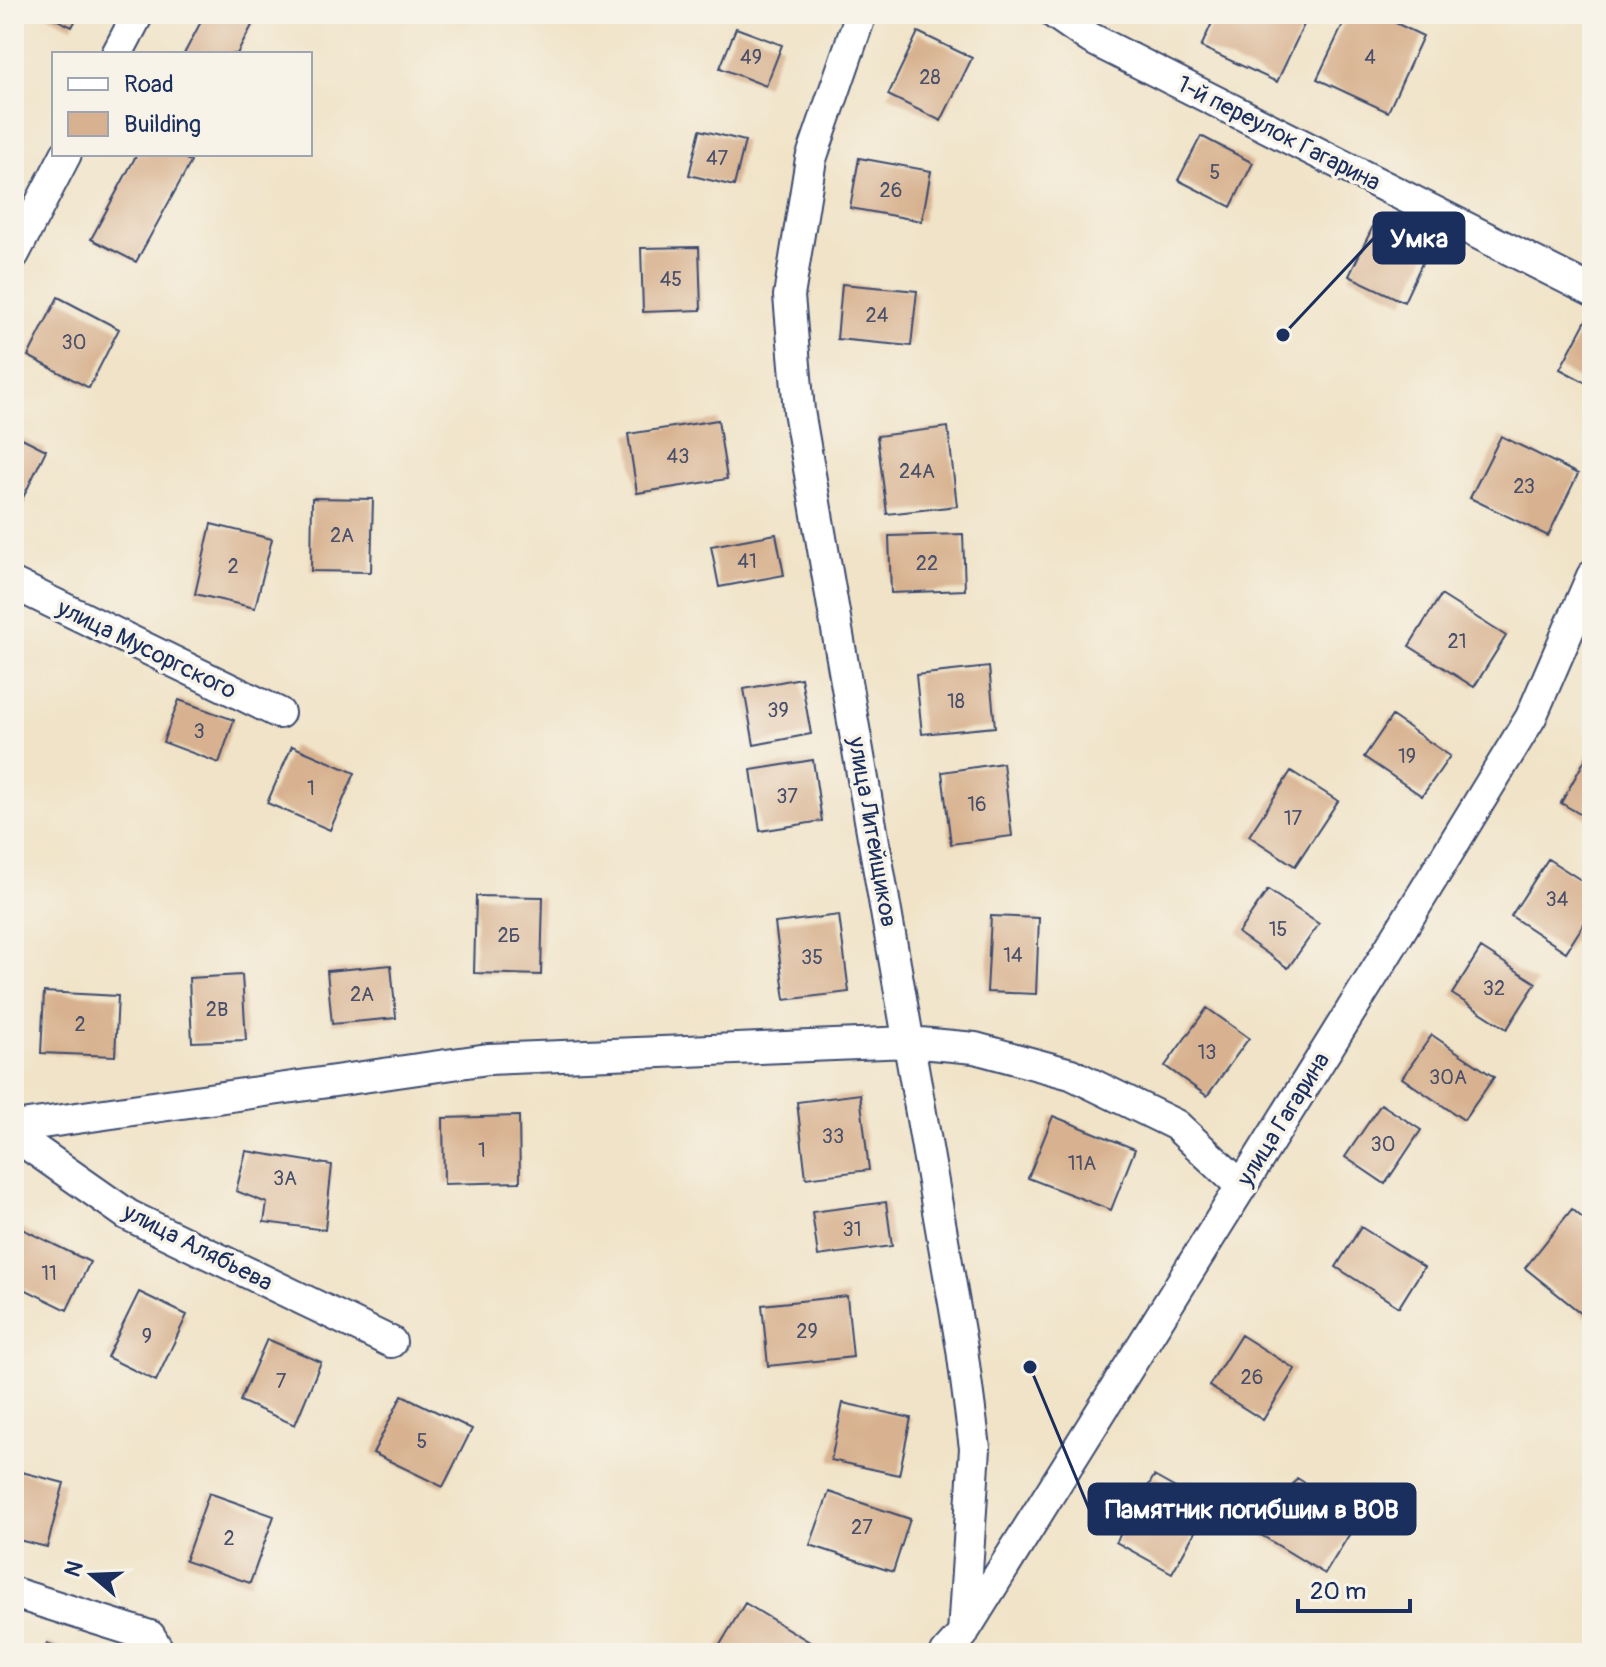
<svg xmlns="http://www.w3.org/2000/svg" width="1606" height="1667" font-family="Pangolin,sans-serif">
<rect width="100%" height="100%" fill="#f7f3e8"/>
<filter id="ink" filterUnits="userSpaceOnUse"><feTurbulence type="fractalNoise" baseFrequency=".0125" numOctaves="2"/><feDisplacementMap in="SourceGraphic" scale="16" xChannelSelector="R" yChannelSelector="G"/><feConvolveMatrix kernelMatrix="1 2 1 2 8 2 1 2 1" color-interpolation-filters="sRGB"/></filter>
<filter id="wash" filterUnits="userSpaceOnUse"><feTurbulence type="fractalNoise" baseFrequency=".006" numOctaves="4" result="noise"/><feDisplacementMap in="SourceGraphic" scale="32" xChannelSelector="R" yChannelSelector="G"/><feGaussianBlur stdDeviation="1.8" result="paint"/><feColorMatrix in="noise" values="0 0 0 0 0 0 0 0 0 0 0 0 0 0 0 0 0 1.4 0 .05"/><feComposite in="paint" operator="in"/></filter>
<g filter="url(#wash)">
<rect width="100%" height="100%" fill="#f0e3c7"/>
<g id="blocks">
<path fill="#d8b290" d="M45,14H79L72,27Z
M205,14H258L237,54H184Z
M1216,14H1309L1277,82L1201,47Z
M1348,14H1377L1423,36L1388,112L1317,79Z
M736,28L782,45L766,86L720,68Z
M918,32L972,58L941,121L888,95Z
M700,130L745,141L734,186L689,175Z
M1201,136L1253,163L1231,207L1178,180Z
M137,154H177L191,162L136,262L91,239Z
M859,158L931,171L922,221L850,208Z
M1376,220L1430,246L1404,302L1349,276Z
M699,247L701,310L643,312L641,248Z
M842,284L917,291L911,346L837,339Z
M58,297L119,329L89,388L28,356Z
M1592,309V386L1560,369Z
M718,420L727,479L637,493L628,434Z
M948,427L957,506L887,514L877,436Z
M14,434L46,450L19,506L14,504Z
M1501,436L1578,474L1548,536L1470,498Z
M312,498L373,499L371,572L311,571Z
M211,524L272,539L255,608L195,594Z
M776,534L784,575L719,587L711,546Z
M963,534L965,590L891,593L889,536Z
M1441,595L1506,636L1474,687L1409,646Z
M989,667L995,727L922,734L916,675Z
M801,678L811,734L754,745L744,689Z
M179,700L234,720L219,763L163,742Z
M1392,716L1450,756L1422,796L1364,757Z
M292,746L355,773L330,830L267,803Z
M1592,747V821L1561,803Z
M813,760L822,821L760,831L751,770Z
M1003,763L1012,836L951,844L942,772Z
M1291,771L1338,801L1295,866L1249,836Z
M1548,859L1592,887V911L1566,952L1511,916Z
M1268,890L1319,924L1288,968L1238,933Z
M476,896L543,897L541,975L474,973Z
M839,915L849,992L785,1000L775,923Z
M991,916L1039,918L1036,994L987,992Z
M1481,948L1536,983L1507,1029L1452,994Z
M391,965L396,1018L332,1024L327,971Z
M242,975L246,1040L192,1042L189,978Z
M44,992L118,996L115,1056L41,1053Z
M1207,1008L1249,1038L1207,1096L1165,1066Z
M1432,1035L1494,1077L1464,1120L1402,1078Z
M860,1094L869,1170L806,1178L797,1102Z
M1381,1104L1421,1130L1385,1184L1345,1157Z
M519,1116L520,1182L444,1184L443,1118Z
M1053,1116L1135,1149L1111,1210L1028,1178Z
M246,1151L332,1165L325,1230L264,1222L267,1203L236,1191Z
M886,1202L892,1246L818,1256L812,1212Z
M1572,1209L1592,1226V1312L1587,1318L1525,1268Z
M14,1225L90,1262L67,1310L14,1284Z
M1361,1227L1424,1267L1399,1307L1336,1267Z
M139,1292L187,1315L156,1381L107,1357Z
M847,1296L853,1357L768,1366L762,1305Z
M1241,1335L1295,1369L1263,1420L1209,1386Z
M267,1339L321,1362L295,1425L240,1401Z
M402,1395L472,1429L443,1487L373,1453Z
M843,1403L911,1418L899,1475L831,1460Z
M14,1470L64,1483L47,1547L14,1539Z
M1154,1476L1209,1507L1172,1573L1116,1542Z
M1297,1478L1360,1517L1325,1574L1261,1535Z
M829,1492L910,1519L893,1572L810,1545Z
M209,1493L274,1516L250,1583L185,1561Z
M745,1603L828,1653H715Z
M47,1643L73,1653H44Z"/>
</g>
</g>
<g filter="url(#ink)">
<use href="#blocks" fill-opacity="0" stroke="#3b4a6e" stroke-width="2"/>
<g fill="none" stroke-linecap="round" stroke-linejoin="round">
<g stroke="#3b4a6e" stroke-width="34">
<path id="street" d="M861,14L811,159L789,296L799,411L962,1349L975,1448L963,1634L946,1653
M1055,14L1090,38L1592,291
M117,54L138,14
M14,254L66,154
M14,584L279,713
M14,1127L488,1059L909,1042L975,1048L1071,1074L1176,1125L1241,1186
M14,1135L128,1215L391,1342
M14,1593L150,1636L160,1653
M966,1628L1377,969L1531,717L1592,576"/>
</g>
<use href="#street" stroke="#fff" stroke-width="30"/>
</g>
</g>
<g text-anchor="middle" stroke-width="7" stroke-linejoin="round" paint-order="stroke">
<g font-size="20" fill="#4a506a">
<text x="751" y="64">49</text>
<text x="1370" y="64">4</text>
<text x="930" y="84">28</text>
<text x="717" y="165">47</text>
<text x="1215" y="179">5</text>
<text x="891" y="197">26</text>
<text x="671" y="286">45</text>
<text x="877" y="322">24</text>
<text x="74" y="349">30</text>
<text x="678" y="463">43</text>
<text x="917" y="478">24А</text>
<text x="1524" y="493">23</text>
<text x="342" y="542">2А</text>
<text x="747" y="568">41</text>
<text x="927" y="570">22</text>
<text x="233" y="573">2</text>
<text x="1457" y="648">21</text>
<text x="956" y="708">18</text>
<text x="778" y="717">39</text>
<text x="199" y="738">3</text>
<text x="1407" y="763">19</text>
<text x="311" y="795">1</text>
<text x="787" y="803">37</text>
<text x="977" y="811">16</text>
<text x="1293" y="825">17</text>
<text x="1557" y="906">34</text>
<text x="1278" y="936">15</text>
<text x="509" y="942">2Б</text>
<text x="1013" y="962">14</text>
<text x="812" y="964">35</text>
<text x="1494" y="995">32</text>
<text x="362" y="1001">2А</text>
<text x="217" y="1016">2В</text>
<text x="80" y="1031">2</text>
<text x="1207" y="1059">13</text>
<text x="1448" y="1084">30А</text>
<text x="833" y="1143">33</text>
<text x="1383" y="1151">30</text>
<text x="482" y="1157">1</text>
<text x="1082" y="1170">11А</text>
<text x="285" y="1185">3А</text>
<text x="852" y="1236">31</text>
<text x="49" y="1280">11</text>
<text x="807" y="1338">29</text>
<text x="147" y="1343">9</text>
<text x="1252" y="1384">26</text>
<text x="281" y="1388">7</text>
<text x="422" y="1448">5</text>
<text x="862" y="1534">27</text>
<text x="229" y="1545">2</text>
</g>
<g font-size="24" fill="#1b2f5e" stroke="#f7f3e8">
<text transform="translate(1279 133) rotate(27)" y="8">1-й переулок Гагарина</text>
<text transform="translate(147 649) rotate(26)" y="8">улица Мусоргского</text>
<text transform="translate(873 832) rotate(80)" y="8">улица Литейщиков</text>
<text transform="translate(1283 1119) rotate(-58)" y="8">улица Гагарина</text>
<text transform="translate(198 1247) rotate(27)" y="8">улица Алябьева</text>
</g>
</g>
<path fill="none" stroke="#1b2f5e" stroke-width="3" d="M1283 335L1374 238M1030 1367L1089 1509"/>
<g fill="#1b2f5e" stroke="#f7f3e8" stroke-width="3">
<circle cx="1283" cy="335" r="8"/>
<circle cx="1030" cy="1367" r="8"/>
</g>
<g fill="#1b2f5e" stroke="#1b2f5e" stroke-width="3">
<rect x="1374" y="213" width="90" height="50" rx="8"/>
<rect x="1089" y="1484" width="326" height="50" rx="8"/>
</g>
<g font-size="26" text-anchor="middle" font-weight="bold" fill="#fff">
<text x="1419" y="247">Умка</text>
<text x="1252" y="1518">Памятник погибшим в ВОВ</text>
</g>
<rect width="1606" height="1667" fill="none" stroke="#f7f3e8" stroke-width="48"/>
<rect x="52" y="52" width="260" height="104" fill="#f7f3e8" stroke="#9fa5b1" stroke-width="2"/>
<rect x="68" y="78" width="40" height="12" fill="#ffffff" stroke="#9fa5b1" stroke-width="2"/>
<text x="124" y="92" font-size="24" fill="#1b2f5e">Road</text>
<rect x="68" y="112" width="40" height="24" fill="#d8b290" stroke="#9fa5b1" stroke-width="2"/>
<text x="124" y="132" font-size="24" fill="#1b2f5e">Building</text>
<g transform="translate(92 1575) rotate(289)" stroke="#f7f3e8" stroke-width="6" paint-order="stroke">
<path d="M0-6L14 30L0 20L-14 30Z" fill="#1b2f5e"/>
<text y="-12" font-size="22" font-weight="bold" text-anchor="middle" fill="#1b2f5e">N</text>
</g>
<path d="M1298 1599v12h112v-12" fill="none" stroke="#1b2f5e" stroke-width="4"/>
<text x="1310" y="1599" font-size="24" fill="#1b2f5e" stroke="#f7f3e8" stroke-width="6" paint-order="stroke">20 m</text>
</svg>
